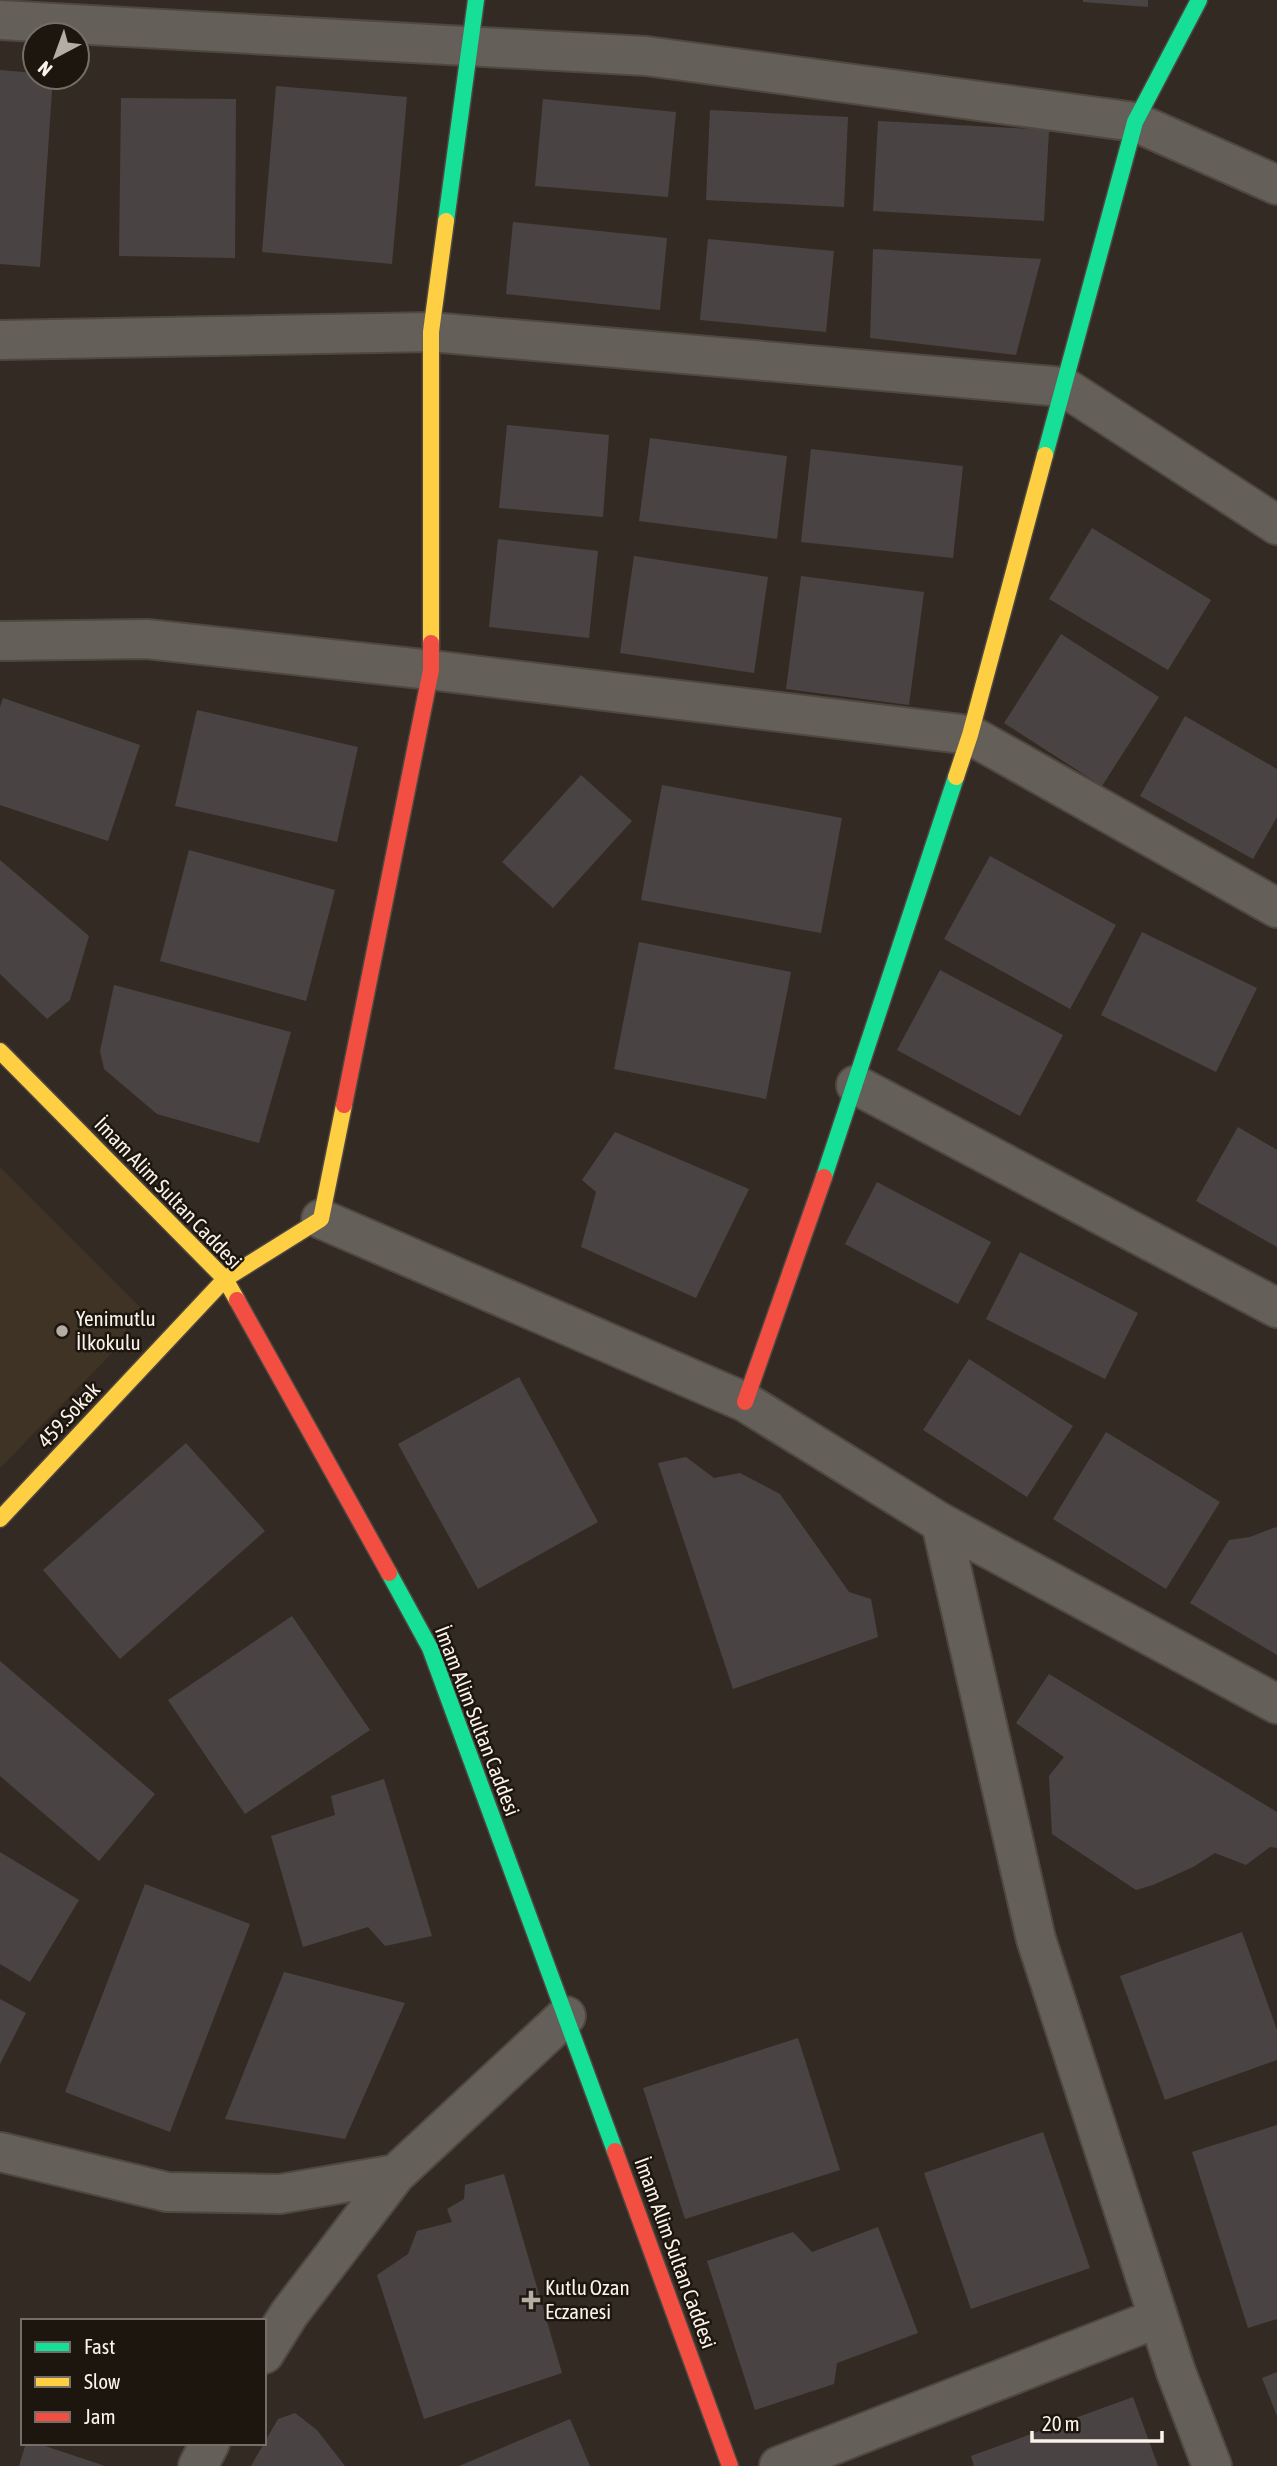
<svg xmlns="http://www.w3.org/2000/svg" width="1277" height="2466" font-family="'Asap Condensed',sans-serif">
<rect width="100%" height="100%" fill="#332b23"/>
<path fill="#3e3325" d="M0,1167L140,1307L110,1355L0,1468Z"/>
<path fill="#4a4343" d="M1083,0H1148V7L1083,2Z
M0,70L35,73V77H53L40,267L0,264Z
M276,86L407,97L392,264L262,252Z
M121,98L236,99L235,258L119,256Z
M543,99L676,112L668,197L535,186Z
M710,110L848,117L844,207L706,200Z
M878,121L1049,130L1044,221L873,211Z
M513,222L667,238L660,310L506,294Z
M708,239L834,251L826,332L700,320Z
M873,249L1041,259L1016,355L870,338Z
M507,425L609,435L603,517L499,508Z
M650,438L787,456L777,539L639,521Z
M811,449L963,466L953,558L801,542Z
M1092,528L1211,600L1168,670L1049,599Z
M498,539L598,551L589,638L489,627Z
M634,556L768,577L754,673L620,653Z
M801,576L924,592L909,705L786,689Z
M1061,634L1159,697L1102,786L1004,723Z
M3,698L140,745L108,841L0,805V707Z
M197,710L358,747L337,842L175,806Z
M1185,716L1277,769V817L1253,859L1140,796Z
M581,775L632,821L553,908L502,862Z
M662,785L842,818L821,933L641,900Z
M189,850L335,890L306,1001L160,961Z
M990,856L1116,925L1070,1009L944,939Z
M0,860L89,936L70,1000L47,1019L0,974Z
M1142,932L1257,988L1216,1072L1101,1015Z
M639,942L791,972L766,1099L614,1069Z
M940,970L1063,1035L1020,1116L897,1050Z
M114,985L291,1032L259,1143L157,1114L104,1069L100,1051Z
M1238,1127L1277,1150V1247L1196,1201Z
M615,1132L749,1189L696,1298L581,1247L596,1192L582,1180Z
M877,1182L991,1242L958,1304L845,1244Z
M1020,1252L1138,1313L1105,1379L986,1319Z
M969,1359L1073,1426L1027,1497L923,1430Z
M519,1377L598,1522L478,1589L398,1444Z
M1106,1432L1220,1502L1166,1589L1053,1519Z
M186,1443L265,1531L120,1659L43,1570Z
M686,1457L714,1478L740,1473L780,1494L849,1592L871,1599L878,1637L733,1689L658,1463Z
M1276,1527L1277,1528V1655L1190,1603L1229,1540L1250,1537Z
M292,1616L370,1730L245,1814L168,1700Z
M0,1661L155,1794L99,1861L0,1776Z
M1049,1674L1277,1812V1848L1270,1847L1246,1865L1215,1853L1193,1867L1153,1885L1136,1890L1052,1834L1049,1776L1064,1757L1016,1723Z
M384,1779L432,1936L385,1946L368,1927L303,1947L271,1836L335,1815L331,1796Z
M0,1852L79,1900L30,1982L0,1964Z
M145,1884L250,1924L170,2132L65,2092Z
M1242,1932L1277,2030V2060L1165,2100L1120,1976Z
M284,1972L405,2003L345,2139L225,2119Z
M0,1999L26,2013L0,2064Z
M798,2038L840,2170L685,2219L643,2088Z
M1277,2125V2319L1248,2328L1192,2152Z
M1043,2132L1090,2268L971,2309L924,2173Z
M504,2174L562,2373L424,2419L377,2275L408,2254L417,2231L452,2222L447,2209L464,2199L465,2185Z
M878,2227L918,2333L837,2363L834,2384L755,2410L707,2261L793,2232L812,2252Z
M1277,2372V2416L1262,2378Z
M1133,2397L1158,2466H974L971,2456Z
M295,2413L317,2430L345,2466H251L278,2419Z
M570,2419L590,2466H459Z
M26,2443H36L105,2466H19Z"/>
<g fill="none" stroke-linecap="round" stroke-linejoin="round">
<g stroke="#4f4841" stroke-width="42">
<path id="street" d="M0,20L646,56L1135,122L1277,185
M0,340L431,332L1064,387L1277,525
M0,641L147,639L431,670L970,735L1277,908
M856,1085L1277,1308
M321,1219L745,1402L941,1523L1277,1704
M941,1523L1036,1939L1176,2372L1212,2466
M0,2152L167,2192L280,2194L396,2174L566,2016
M264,2354L289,2314L396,2174
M198,2466L210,2443
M779,2466L1158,2318"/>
</g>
<g stroke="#4f4841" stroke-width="19">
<path id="fast" d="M446,221L476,0
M1045,455L1135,122L1199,0
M824,1177L956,777
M389,1573L430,1648L615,2151"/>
</g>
<g stroke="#4f4841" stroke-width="19">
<path id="slow" d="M431,643V332L446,221
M956,777L970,735L1045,455
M0,1051L225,1279L237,1300
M0,1519L225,1279L321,1219L344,1105"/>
</g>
<g stroke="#4f4841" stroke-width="19">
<path id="jam" d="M344,1105L431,670V643
M237,1300L389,1573
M745,1402L824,1177
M615,2151L730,2466"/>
</g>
<use href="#street" stroke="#655f59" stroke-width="38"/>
<use href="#fast" stroke="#16e098" stroke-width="16"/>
<use href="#slow" stroke="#ffcf43" stroke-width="16"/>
<use href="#jam" stroke="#f24e42" stroke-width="16"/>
</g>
<g fill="#b5aca4" stroke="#1c160f" stroke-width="2.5">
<circle cx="62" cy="1331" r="7"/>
<path d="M527.5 2289.5h7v7h7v7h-7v7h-7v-7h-7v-7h7z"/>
</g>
<g text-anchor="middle" stroke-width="5" stroke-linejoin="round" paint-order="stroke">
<g font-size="21" fill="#fbf2e9" stroke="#1c160f">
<text transform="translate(168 1193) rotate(46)" y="7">İmam Alim Sultan Caddesi</text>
<text transform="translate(69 1415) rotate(-47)" y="7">459.Sokak</text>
<text transform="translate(477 1721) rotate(69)" y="7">İmam Alim Sultan Caddesi</text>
<text transform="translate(675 2253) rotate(70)" y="7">İmam Alim Sultan Caddesi</text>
</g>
<g font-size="21" fill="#fbf2e9" stroke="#1c160f" text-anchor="start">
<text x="76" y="1326">Yenimutlu<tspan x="76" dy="24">İlkokulu</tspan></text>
<text x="545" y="2295">Kutlu Ozan<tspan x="545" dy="24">Eczanesi</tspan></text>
</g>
</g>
<rect x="21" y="2319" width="245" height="126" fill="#1c160f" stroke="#756e66" stroke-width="2"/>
<rect x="35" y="2342" width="35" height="10" fill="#16e098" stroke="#756e66" stroke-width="2"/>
<text x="84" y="2354" font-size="21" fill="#fbf2e9">Fast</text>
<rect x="35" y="2377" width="35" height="10" fill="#ffcf43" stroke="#756e66" stroke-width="2"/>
<text x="84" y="2389" font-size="21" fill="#fbf2e9">Slow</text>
<rect x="35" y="2412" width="35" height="10" fill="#f24e42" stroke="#756e66" stroke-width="2"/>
<text x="84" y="2424" font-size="21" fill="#fbf2e9">Jam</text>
<g transform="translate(56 56) rotate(221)"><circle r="33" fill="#1c160f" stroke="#756e66" stroke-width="2"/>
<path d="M0-5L12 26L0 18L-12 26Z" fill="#b5aca4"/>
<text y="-10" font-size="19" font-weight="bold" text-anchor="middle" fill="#fbf2e9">N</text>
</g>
<path d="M1032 2431v10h130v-10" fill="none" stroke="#fbf2e9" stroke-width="3.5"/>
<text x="1042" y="2431" font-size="21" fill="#fbf2e9" stroke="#1c160f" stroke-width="5" paint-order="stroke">20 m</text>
</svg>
